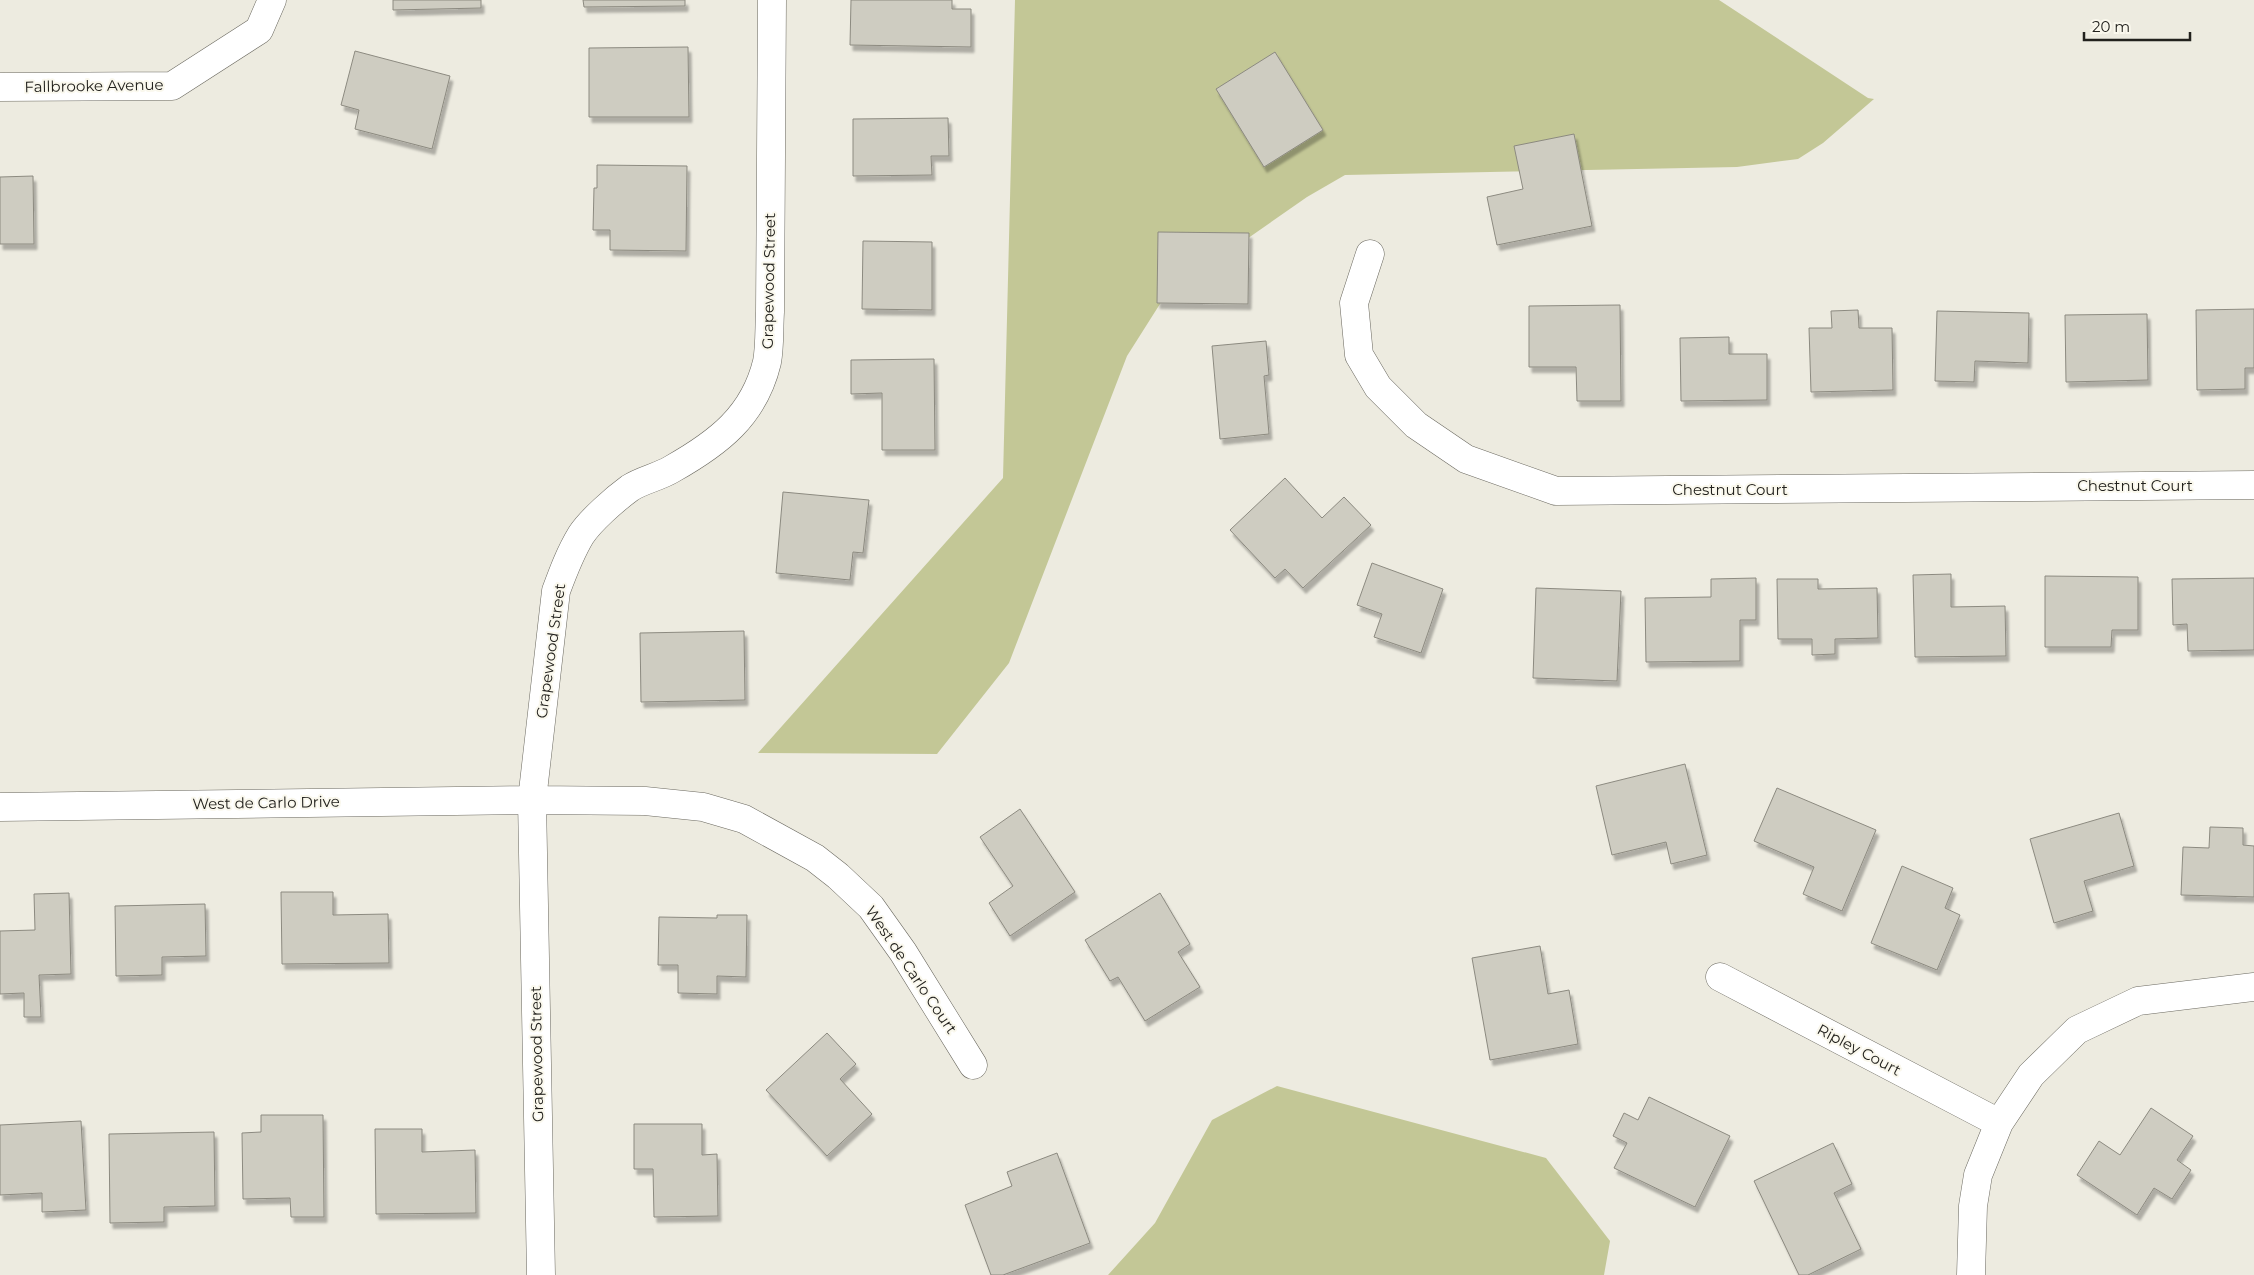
<svg xmlns="http://www.w3.org/2000/svg" width="2254" height="1275" font-family="Montserrat,sans-serif">
<defs>
<filter id="shadow"><feDropShadow dx="3" dy="5.5" stdDeviation="1" flood-color="#0004"/></filter>
</defs>
<rect width="100%" height="100%" fill="#edebe0"/>
<path fill="#c3c796" d="M1015,0H1719L1868,98L1874,99L1823,143L1798,159L1737,167L1345,175L1307,197L1165,296L1127,356L1009,663L937,754L758,753L1003,478Z
M1277,1086L1546,1158L1610,1241L1604,1275H1108L1155,1223L1212,1120Z"/>
<path fill="#ceccc1" stroke="#8c8a80" filter="url(#shadow)" d="M393,0H481V8L393,10Z
M583,0H685V6L584,7Z
M851,0H952V9H971V47L850,45Z
M688,47L689,117H589V48Z
M355,51L450,76L432,149L355,129L359,110L341,105Z
M1275,52L1323,130L1264,167L1216,89Z
M948,118L949,156H931L932,175L853,176V119Z
M1574,134L1592,226L1497,245L1487,197L1523,189L1514,146Z
M597,165L687,166L686,251L610,250V230H593L594,188H597Z
M33,176L34,244H0V177Z
M1158,232L1249,233L1248,304L1157,303Z
M863,241L932,242V310L862,309Z
M1620,305L1621,401H1577L1576,367H1529V306Z
M2254,309V368H2245V389L2197,390L2196,310Z
M1858,310L1859,328H1892L1893,390L1811,392L1809,328H1832L1831,311Z
M1937,311L2029,313L2028,363L1975,361L1974,382L1935,381Z
M2147,314L2148,380L2066,382L2065,315Z
M1729,337V354H1767V400L1681,401L1680,338Z
M1266,341L1269,375L1264,376L1269,434L1220,439L1212,346Z
M934,359L935,450H882V393L851,394V360Z
M1285,478L1322,518L1344,497L1371,525L1303,588L1285,569L1275,578L1230,530Z
M783,492L869,500L863,553L853,552L850,580L776,573Z
M1372,563L1443,589L1421,653L1374,637L1382,614L1357,605Z
M1951,574V607L2005,606L2006,656L1915,657L1913,575Z
M2045,576L2138,577V630H2112L2111,647H2045Z
M1756,578V620H1740V661L1646,662L1645,598L1711,597V579Z
M2254,578V650L2188,651L2187,624L2173,625L2172,579Z
M1777,579H1818V589L1877,588L1878,638L1835,639V654L1812,655V639H1778Z
M1536,588L1621,591L1617,681L1533,678Z
M744,631L745,700L641,702L640,633Z
M1685,764L1707,855L1671,864L1666,842L1612,855L1596,786Z
M1777,788L1876,830L1842,911L1803,894L1814,867L1754,841Z
M1020,809L1075,892L1010,936L989,903L1013,886L980,837Z
M2119,813L2134,866L2084,881L2093,911L2054,923L2030,839Z
M2210,827L2243,828V845L2254,846V897L2181,895L2183,847L2209,848Z
M1902,866L1953,888L1945,908L1960,915L1937,970L1871,943Z
M281,892H333V915L388,914L389,963L282,964Z
M69,893L71,974L39,975L41,1017H24V993L0,994V931L35,930L34,894Z
M1160,893L1190,944L1178,952L1200,987L1145,1021L1118,977L1110,981L1085,940Z
M205,904L206,956L162,957V975L116,976L115,906Z
M717,915H747L746,977L717,976V994L678,993V965H658L659,917L717,918Z
M1540,946L1548,994L1569,990L1578,1044L1490,1060L1472,958Z
M827,1033L856,1064L840,1079L872,1114L827,1156L766,1090Z
M1649,1097L1730,1136L1695,1207L1614,1168L1627,1143L1613,1136L1624,1113L1638,1120Z
M2151,1108L2193,1136L2177,1160L2191,1170L2172,1199L2154,1188L2137,1215L2077,1175L2099,1141L2120,1155Z
M261,1115H323L324,1217H291L290,1198L243,1199L242,1133L261,1132Z
M81,1121L86,1210L42,1212V1193L0,1195V1125Z
M634,1124H702V1155L717,1154L718,1216L654,1217L653,1169H634Z
M375,1129H422V1152L475,1150L476,1213L376,1214Z
M214,1132L215,1206L164,1207V1222L110,1223L109,1134Z
M1833,1143L1852,1184L1834,1193L1861,1249L1808,1275H1799L1754,1181Z
M1057,1153L1090,1243L1003,1275H991L965,1205L1012,1186L1007,1172Z"/>
<g fill="none" stroke-linecap="round" stroke-linejoin="round">
<g stroke="#6b6960" stroke-width="29">
<path id="minor" d="M0,87L172,86L259,30L272,0
M1370,254L1354,303L1359,355L1378,387L1416,425L1466,459L1556,491L2254,485
M0,807L532,800L645,801L703,807L744,819L815,858L838,876L871,907L903,952L973,1065
M1720,977L1999,1123
M541,1275L532,800L556,591C563,572 570,553 581,535C591,520 615,499 630,488C642,480 659,477 672,469C718,443 754,416 767,362C770,346 769,328 770,312L772,0
M1971,1275L1973,1206L1978,1175L1999,1123L2031,1075L2077,1030L2138,1001L2254,987"/>
</g>
<use href="#minor" stroke="#fff" stroke-width="28"/>
</g>
<g text-anchor="middle" stroke-width="4" stroke-linejoin="round" paint-order="stroke">
<g font-size="15" fill="#22211d" stroke="#faf8ed">
<text transform="translate(94 86) rotate(-1)" y="5">Fallbrooke Avenue</text>
<text transform="translate(769 281) rotate(-89)" y="5">Grapewood Street</text>
<text x="2135" y="491">Chestnut Court</text>
<text x="1730" y="495">Chestnut Court</text>
<text transform="translate(551 651) rotate(-82)" y="5">Grapewood Street</text>
<text transform="translate(266 803) rotate(-1)" y="5">West de Carlo Drive</text>
<text transform="translate(911 970) rotate(56)" y="5">West de Carlo Court</text>
<text transform="translate(1859 1050) rotate(28)" y="5">Ripley Court</text>
<text transform="translate(537 1054) rotate(-91)" y="5">Grapewood Street</text>
</g>
</g>
<path d="M2084 32v8h106v-8" fill="none" stroke="#22211d" stroke-width="2.5"/>
<text x="2092" y="32" font-size="15" fill="#22211d" stroke="#faf8ed" stroke-width="4" paint-order="stroke">20 m</text>
</svg>
